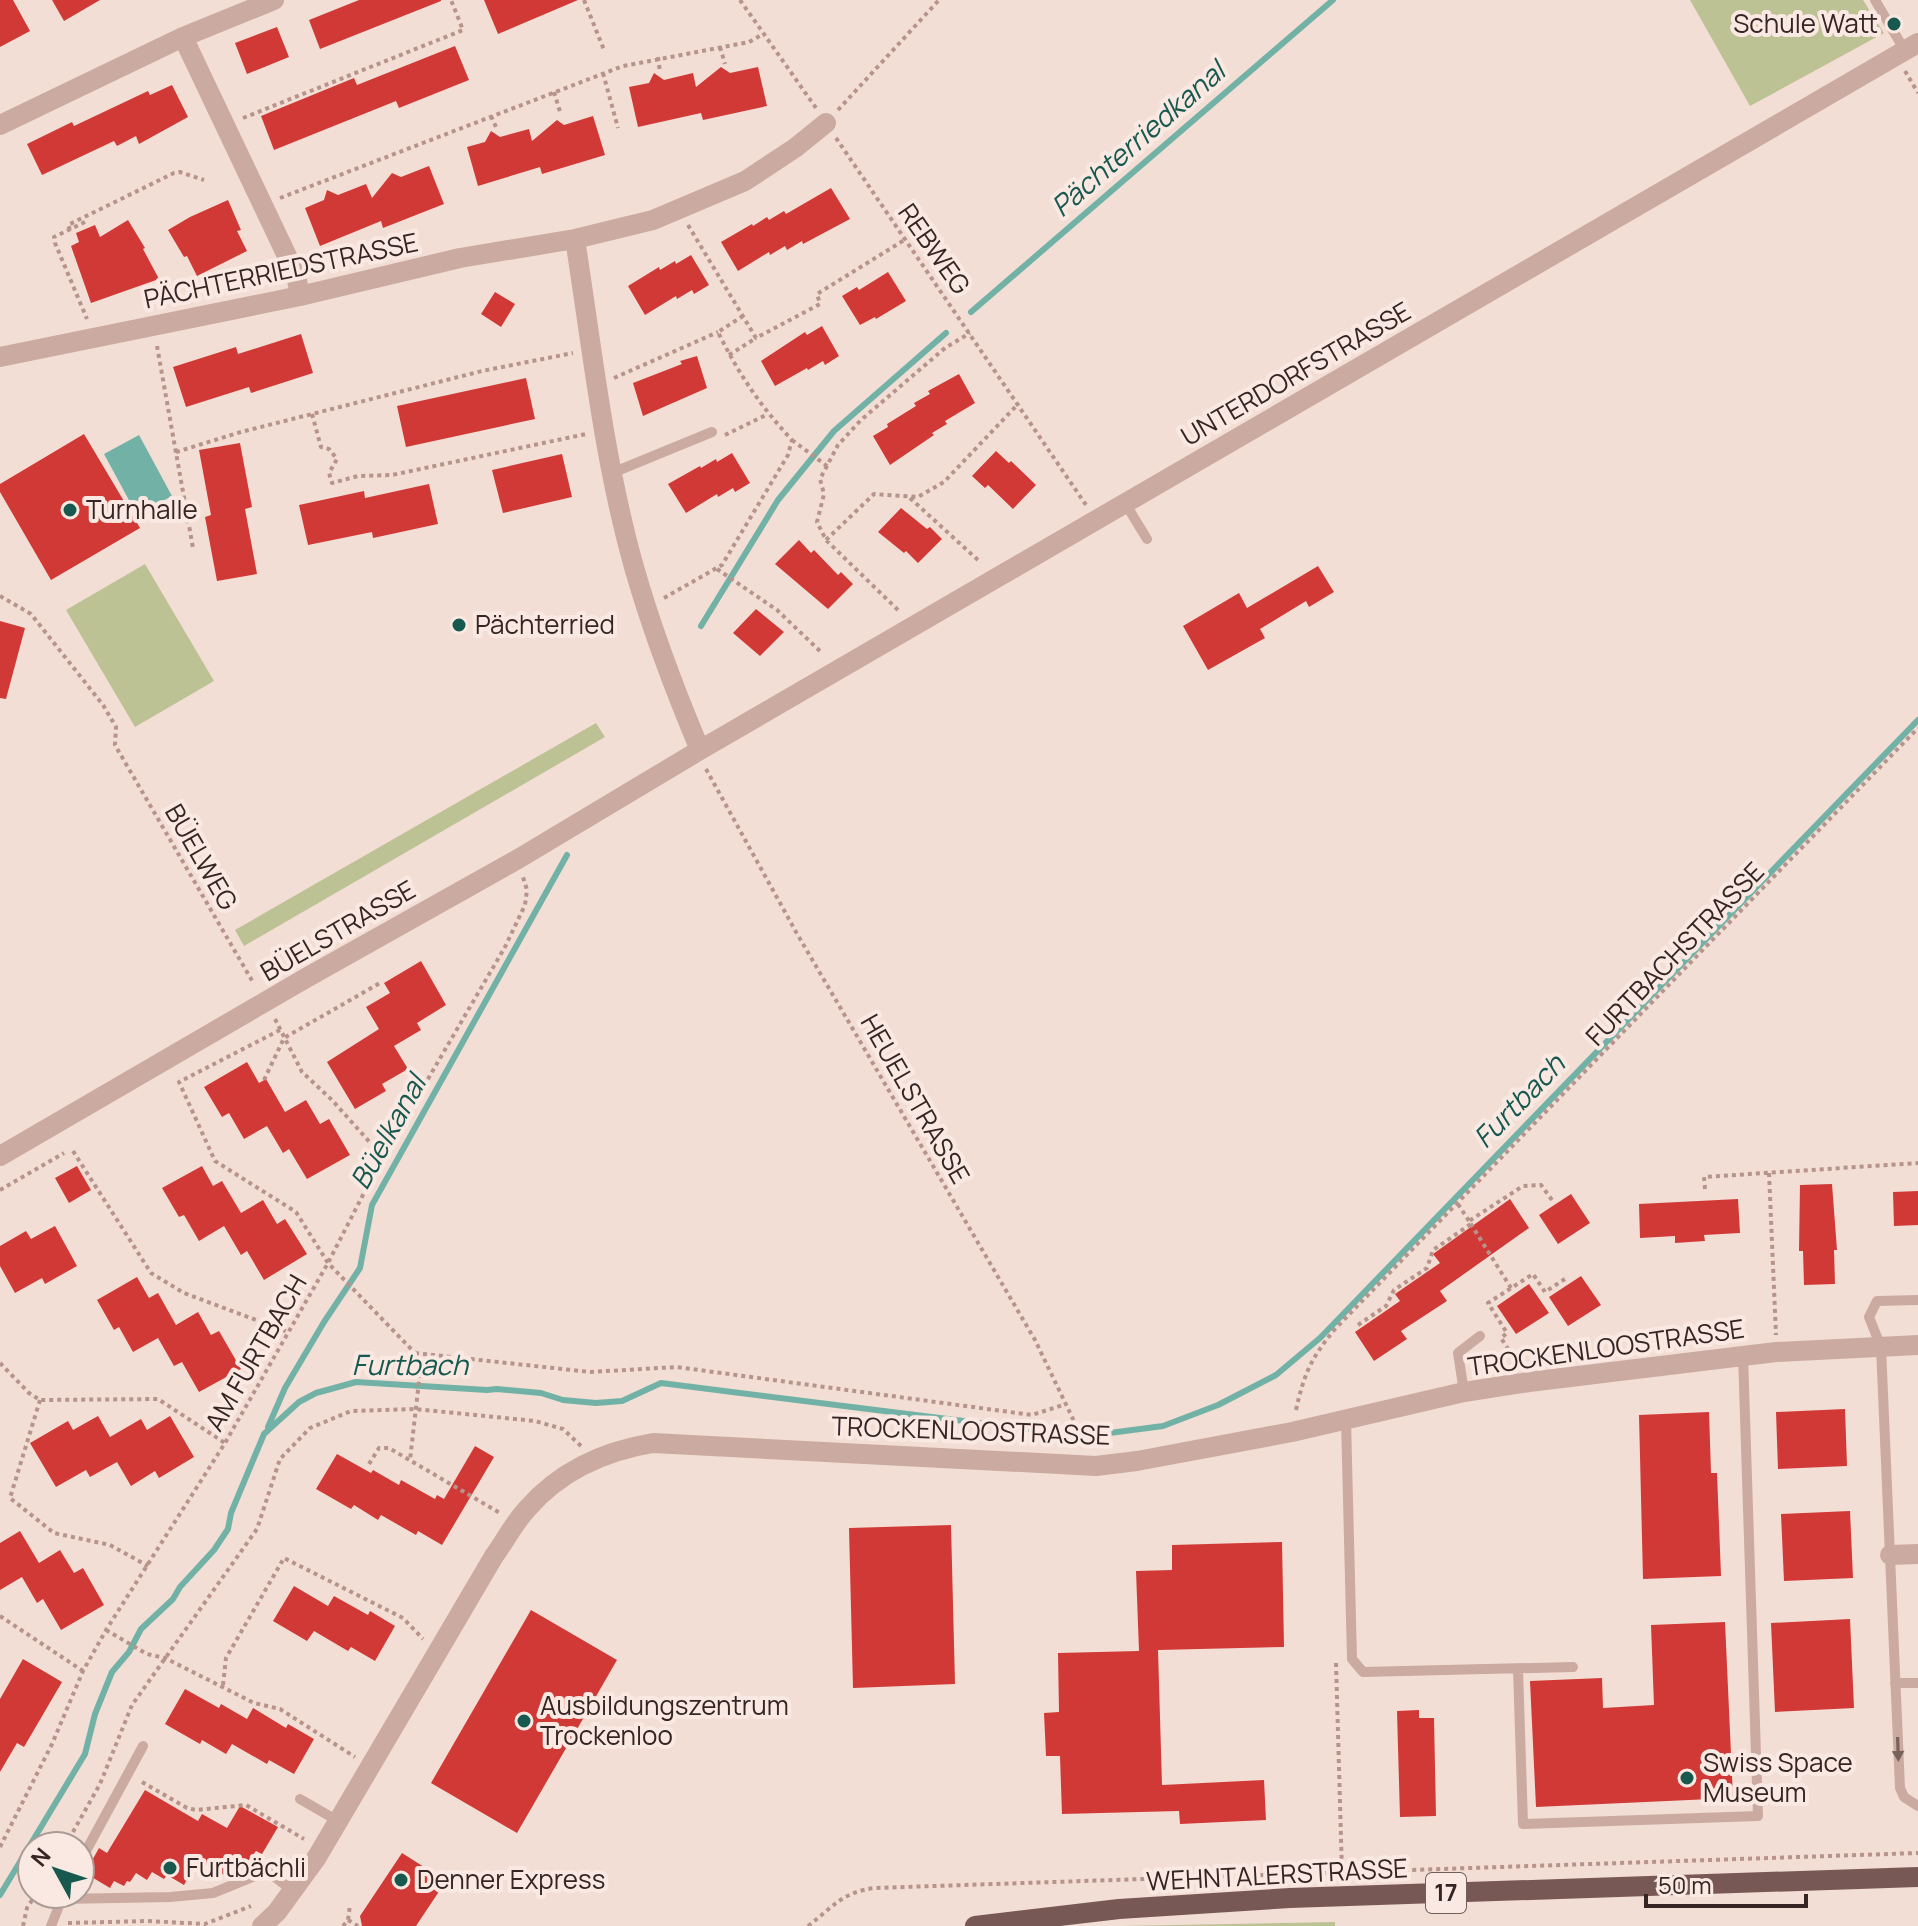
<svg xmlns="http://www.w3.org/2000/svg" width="1918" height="1926" font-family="Manrope,sans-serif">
<rect width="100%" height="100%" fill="#f3ded5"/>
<path fill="#bdc295" d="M1690,0H1863L1884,33L1750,106Z
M145,564L214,681L135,727L66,610Z
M596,723L605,737L244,946L235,930Z
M1335,1922V1926H1120Z"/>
<path fill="#72b2a6" d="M139,435L172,496L137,515L104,454Z"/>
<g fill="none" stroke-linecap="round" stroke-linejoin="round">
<path stroke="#72b2a6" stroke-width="6" d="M971,312L1333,0
M701,626L778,500L834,431L946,333
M268,1427L285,1388L324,1322L360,1268L372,1205L567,855
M1102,1434L1163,1426L1218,1405L1276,1375L1320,1338L1918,720
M0,1895L85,1754L95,1714L112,1672L129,1652L141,1629L173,1599L180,1587L214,1550L228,1529L231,1513L264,1434L299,1402L316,1393L356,1382L487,1390L497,1389L541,1393L563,1400L596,1403L622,1401L661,1383L1052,1432"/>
</g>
<path fill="#d03936" d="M0,0H13L30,31L0,47Z
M52,0H100L64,21Z
M359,0H441V1L320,49L309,20Z
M484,0H578L498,34Z
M277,27L289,57L247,74L235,43Z
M455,46L469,80L399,108L396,101L274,150L261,116L354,78L357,85Z
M721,67L730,73L758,67L767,106L703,120L701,113L638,127L629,87L649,83L654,73L664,80L693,73L696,87Z
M172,85L188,117L139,144L136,136L117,146L114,141L42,175L27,144L72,122L74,126L148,91L150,95Z
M593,116L605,155L542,174L540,167L478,186L467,147L485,142L491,131L500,137L529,129L532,141L557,120L564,125Z
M429,166L444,204L383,228L381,221L320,246L305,208L324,200L327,190L338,195L366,184L372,198L392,173L401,177Z
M831,188L850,219L803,244L802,241L787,250L785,246L770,255L769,252L738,271L721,242L752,224L753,226L767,217L769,220L784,211L786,214Z
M228,200L241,230L237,231L247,251L197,276L187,256L184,257L168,230L190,217Z
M128,220L145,248L143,249L159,279L91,303L71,246L79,242L76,233L95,225L100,237Z
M691,255L709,285L694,294L692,290L677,299L676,296L645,315L628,286L659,267L660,270L675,261L676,264Z
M888,272L906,301L876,319L875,317L860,325L842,296L857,287L859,290Z
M495,292L515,304L501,327L481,314Z
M822,326L839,356L825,365L823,361L808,370L807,368L775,386L761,361L805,332L807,335Z
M301,334L313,373L251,393L249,387L186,407L173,367L236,347L238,354Z
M697,356L707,388L643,416L633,383L682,364L680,361Z
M959,374L975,403L945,421L947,424L932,433L934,435L890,465L873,436L888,427L887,424L916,406L914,403L930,394L928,391Z
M526,378L535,419L406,447L397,406Z
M84,434L140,528L51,580L0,492V484Z
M240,443L252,507L245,509L257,574L217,581L205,517L211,515L199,450Z
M996,451L1009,463L1011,461L1036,485L1013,509L988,485L985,488L972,476Z
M732,453L750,483L735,492L733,488L718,497L717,494L686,513L668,484L700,466L701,468L716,459L717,462Z
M562,454L572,497L503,513L492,470Z
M429,484L438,524L373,538L372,532L308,545L299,505L364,491L365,498Z
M901,508L927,529L930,527L942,539L918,563L906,551L904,553L878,532Z
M799,540L811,553L814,550L838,575L841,572L853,584L828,609L775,564Z
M1318,566L1334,592L1309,607L1306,601L1260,629L1265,638L1208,670L1183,626L1239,593L1247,608Z
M756,609L784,632L760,656L733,633Z
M0,621L25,628L6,699L0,698Z
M421,961L446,1005L417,1023L421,1030L394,1046L408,1069L382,1084L386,1091L355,1109L327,1062L379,1029L366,1007L390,993L384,983Z
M247,1062L259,1083L266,1079L285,1112L306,1100L320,1124L329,1119L350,1155L307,1179L289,1149L283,1153L267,1126L244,1139L229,1113L222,1117L204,1087Z
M77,1166L91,1190L69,1203L55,1178Z
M202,1166L213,1186L222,1181L241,1213L263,1200L277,1224L285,1219L307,1254L264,1280L247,1251L241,1255L224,1226L199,1241L184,1215L179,1217L162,1188Z
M1832,1184L1837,1250H1834L1835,1284L1804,1285L1803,1251H1799L1800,1185Z
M1918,1191V1225L1894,1226L1893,1192Z
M1571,1194L1590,1223L1558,1244L1539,1215Z
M1510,1199L1529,1228L1440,1291L1447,1301L1401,1331L1407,1339L1374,1361L1355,1332L1400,1301L1395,1294L1440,1263L1433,1254Z
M1738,1199L1740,1233L1704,1235L1705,1241L1675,1243V1236L1640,1238L1639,1204Z
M55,1226L77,1266L45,1284L42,1278L15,1293L0,1266V1246L26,1231L31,1239Z
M1581,1276L1601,1305L1568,1326L1549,1297Z
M137,1277L149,1298L158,1293L176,1325L198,1312L211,1335L219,1331L241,1369L199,1392L182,1362L174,1366L158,1338L133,1352L119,1327L114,1330L97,1300Z
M1529,1284L1549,1313L1516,1334L1497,1306Z
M1845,1409L1847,1466L1778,1469L1776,1412Z
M1709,1412L1711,1473H1717L1721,1576L1643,1579L1639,1415Z
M98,1416L110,1437L141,1419L147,1430L170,1416L194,1457L159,1478L155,1471L131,1486L117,1462L90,1477L86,1470L56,1487L30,1443L68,1421L73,1430Z
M475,1446L494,1457L442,1545L418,1531L416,1535L381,1515L378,1520L354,1505L351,1509L316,1489L337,1454L371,1473L373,1470L399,1485L401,1480L435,1499L437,1495L444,1499Z
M1850,1511L1853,1578L1784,1581L1781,1514Z
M951,1525L955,1684L853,1688L849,1528Z
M20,1531L39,1563L60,1550L74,1573L83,1568L104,1605L61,1630L43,1599L37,1603L22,1577L0,1590V1543Z
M1282,1542L1284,1647L1158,1650L1162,1785L1264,1780L1266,1820L1180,1824L1179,1811L1062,1814L1060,1756H1046L1044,1713L1059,1712L1058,1653L1139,1651L1136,1571L1172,1570V1545Z
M294,1586L328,1606L334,1596L368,1615L370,1611L395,1626L375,1661L351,1647L348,1651L314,1631L307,1641L273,1621Z
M531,1610L617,1660L517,1833L431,1783Z
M1850,1619L1854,1708L1775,1712L1771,1623Z
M1725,1622L1733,1798L1536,1807L1530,1681L1602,1678L1603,1708L1654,1705L1651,1625Z
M23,1659L62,1682L24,1747L17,1743L0,1772V1699Z
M185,1689L219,1708L221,1704L247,1719L253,1708L286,1728L288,1724L314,1739L294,1774L269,1760L267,1764L232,1744L226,1754L202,1740L200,1744L165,1724Z
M1419,1710V1718H1434L1436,1816L1400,1817L1397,1711Z
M145,1790L198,1821L202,1814L227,1828L240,1806L278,1827L262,1854L256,1851L237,1875L226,1876L198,1860L184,1885L167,1875L164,1879L152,1872L147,1880L136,1873L130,1882L127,1881L124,1886L114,1881L110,1888L85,1873L99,1848L107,1853Z
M402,1853L446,1881L416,1926H362L360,1916Z"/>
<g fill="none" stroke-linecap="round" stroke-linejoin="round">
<path stroke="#b7948b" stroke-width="4" stroke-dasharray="4 4" stroke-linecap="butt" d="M584,0L604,50
M740,0L816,108
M720,47L725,64
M658,57L660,72
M1905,71L1918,93
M603,73L618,128
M554,92L561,115
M838,110L939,0
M491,116L496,127
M243,118L463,30L451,0
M836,138L1086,505
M280,198L623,66L749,42L763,34
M85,222L54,237L55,243L87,319
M688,225L756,338L820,304L817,294L906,239
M70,230L68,225L174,173L180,172L204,180
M157,346L193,548
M729,355L756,338
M614,378L718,332
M312,414L321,447L329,449L337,459L329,473L332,483L358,476L392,475L586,434
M725,435L768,414
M792,440L827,466
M176,452L241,432L482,371L573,353
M910,498L979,561
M826,540L874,494L918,497L944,482L1019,403
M717,569L777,610L821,652
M0,596L31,614L103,705L116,727L115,745L254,984
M664,598L722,565L788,455L792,440C761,407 738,373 718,332L743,316
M898,610L826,540L817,522L824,494L820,479L838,445L861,420L945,348L970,333
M706,769L796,932L1035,1340L1085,1444
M275,1019L302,1072L332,1100L382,1156
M280,1030L179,1082L215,1161L296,1212L328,1263L415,1353L421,1364L410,1460
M264,1080L284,1038L380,983
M73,1151L151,1273L184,1293L288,1332
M1769,1173L1776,1335
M1705,1189L1704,1177L1918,1163
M0,1190L64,1153
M1458,1204L1469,1221
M1511,1288L1469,1221L1523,1186L1541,1185L1552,1200
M1358,1325L1386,1306L1394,1290L1427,1268L1433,1250L1471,1224
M415,1353L590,1372L677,1367L1032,1415L1066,1404
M0,1363L29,1393L40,1400L158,1399L225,1443
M1517,1363L1501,1338L1507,1333L1488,1303L1533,1274L1545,1292L1568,1277
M40,1400L10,1498L54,1533L110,1545L148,1566
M1296,1410C1304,1374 1311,1358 1335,1329L1918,728
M369,1464L379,1448H389L500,1513
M0,1616L83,1671
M106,1630L147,1654L165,1658L254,1703L280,1709L355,1757
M1336,1663L1342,1873
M223,1685L226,1658L284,1558L403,1618L423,1639
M142,1782L187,1808L196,1810L246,1805L304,1839
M65,1846L100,1784L132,1705L257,1529L280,1459L310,1428L351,1411L415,1409L535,1421L563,1429L581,1446
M0,1847L52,1744L83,1671L106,1630L225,1443L328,1263L383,1156L505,947L525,905L527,890L523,877
M348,1920L358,1926
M68,1923L147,1921L205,1924L251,1906
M23,1926L27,1908L36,1894
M343,1926L348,1920L350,1905
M808,1926C833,1907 842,1892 875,1888L1918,1853"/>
<path stroke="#cbaba1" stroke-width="10" d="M1875,0L1905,51
M612,473L712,432
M1125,503L1147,539
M1918,1300L1877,1301L1869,1317L1881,1347L1900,1788L1904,1797L1918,1806
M1464,1392L1458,1353L1480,1336
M1346,1420L1352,1659L1363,1672L1573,1667
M1518,1669L1523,1824L1758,1816L1743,1355
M1895,1683H1918
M300,1799L338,1821
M80,1862L143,1746
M61,1899L170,1897L213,1893L267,1871L293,1891
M51,1926L63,1896"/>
<path stroke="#cbaba1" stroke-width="20" d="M183,37L296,275L300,296
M0,125L183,37L274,0
M575,239C592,348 604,461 634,567C651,627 676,693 700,750
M0,357L300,296L460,258L575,239L653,220L745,181L795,148L826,123
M0,1156L306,978L518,859L700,750L1918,43
M1890,1555L1918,1554
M262,1926L277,1912L317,1857L494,1556C505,1541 514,1523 527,1509C560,1471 604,1451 653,1443L1096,1466L1137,1461L1292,1432L1464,1392L1529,1382L1776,1352L1918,1345"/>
<path stroke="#785854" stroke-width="20" d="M975,1926L1119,1909L1290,1898L1918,1877"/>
</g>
<defs><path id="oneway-solid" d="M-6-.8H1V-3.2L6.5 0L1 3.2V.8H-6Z" transform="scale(2)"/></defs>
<use fill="#78625c" href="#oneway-solid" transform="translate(1898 1749) rotate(88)"/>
<g fill="#17594f" stroke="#fae9e2" stroke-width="3">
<circle cx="1894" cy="24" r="8"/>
<circle cx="70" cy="510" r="8"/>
<circle cx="459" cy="625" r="8"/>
<circle cx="524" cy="1721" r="8"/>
<circle cx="1687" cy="1778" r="8"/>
<circle cx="170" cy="1868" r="8"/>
<circle cx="401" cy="1880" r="8"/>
</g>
<g text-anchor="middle" stroke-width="8" stroke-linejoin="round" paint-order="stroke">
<rect fill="#fae9e2" stroke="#70605d" stroke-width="2" x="1426" y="1873" width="40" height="40" rx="6"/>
<g font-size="24" font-weight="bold" fill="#352624">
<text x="1446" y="1901">17</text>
</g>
<g font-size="26" fill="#352624" stroke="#fae9e2" text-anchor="start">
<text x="1878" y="33" text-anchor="end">Schule Watt</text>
<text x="86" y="519">Turnhalle</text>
<text x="475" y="634">Pächterried</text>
<text x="540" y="1715">Ausbildungszentrum<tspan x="540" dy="30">Trockenloo</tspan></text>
<text x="1703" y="1772">Swiss Space<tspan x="1703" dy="30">Museum</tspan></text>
<text x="186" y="1877">Furtbächli</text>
<text x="417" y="1889">Denner Express</text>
</g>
<g font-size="26" fill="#352624" stroke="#fae9e2">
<text transform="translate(934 249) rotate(55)" y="9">REBWEG</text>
<text transform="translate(281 271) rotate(-12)" y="9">PÄCHTERRIEDSTRASSE</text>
<text transform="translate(1296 374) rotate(-30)" y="9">UNTERDORFSTRASSE</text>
<text transform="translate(201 857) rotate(60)" y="9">BÜELWEG</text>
<text transform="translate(338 931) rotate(-30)" y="9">BÜELSTRASSE</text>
<text transform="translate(1675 954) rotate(-46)" y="9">FURTBACHSTRASSE</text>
<text transform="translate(915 1099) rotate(60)" y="9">HEUELSTRASSE</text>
<text transform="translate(1606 1348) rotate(-8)" y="9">TROCKENLOOSTRASSE</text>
<text transform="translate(256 1353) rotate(-60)" y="9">AM FURTBACH</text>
<text transform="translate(971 1431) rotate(2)" y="9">TROCKENLOOSTRASSE</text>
<text transform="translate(1277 1875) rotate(-3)" y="9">WEHNTALERSTRASSE</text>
</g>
<g font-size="28" font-style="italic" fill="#17594f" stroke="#fae9e2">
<text transform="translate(1138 139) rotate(-41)" y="10">Pächterriedkanal</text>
<text transform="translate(1519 1101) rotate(-46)" y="10">Furtbach</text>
<text transform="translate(388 1132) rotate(-61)" y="10">Büelkanal</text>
<text x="410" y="1375">Furtbach</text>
</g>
</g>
<g transform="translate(56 1870) rotate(310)"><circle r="38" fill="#fae9e2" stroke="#ab9b96" stroke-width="2"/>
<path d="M0-6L14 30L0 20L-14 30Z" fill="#17594f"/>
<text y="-12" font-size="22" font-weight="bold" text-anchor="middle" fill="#352624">N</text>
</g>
<path d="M1646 1894v12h160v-12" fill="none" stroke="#352624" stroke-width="4"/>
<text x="1658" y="1894" font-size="24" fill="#352624" stroke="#fae9e2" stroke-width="6" paint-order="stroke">50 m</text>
</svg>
